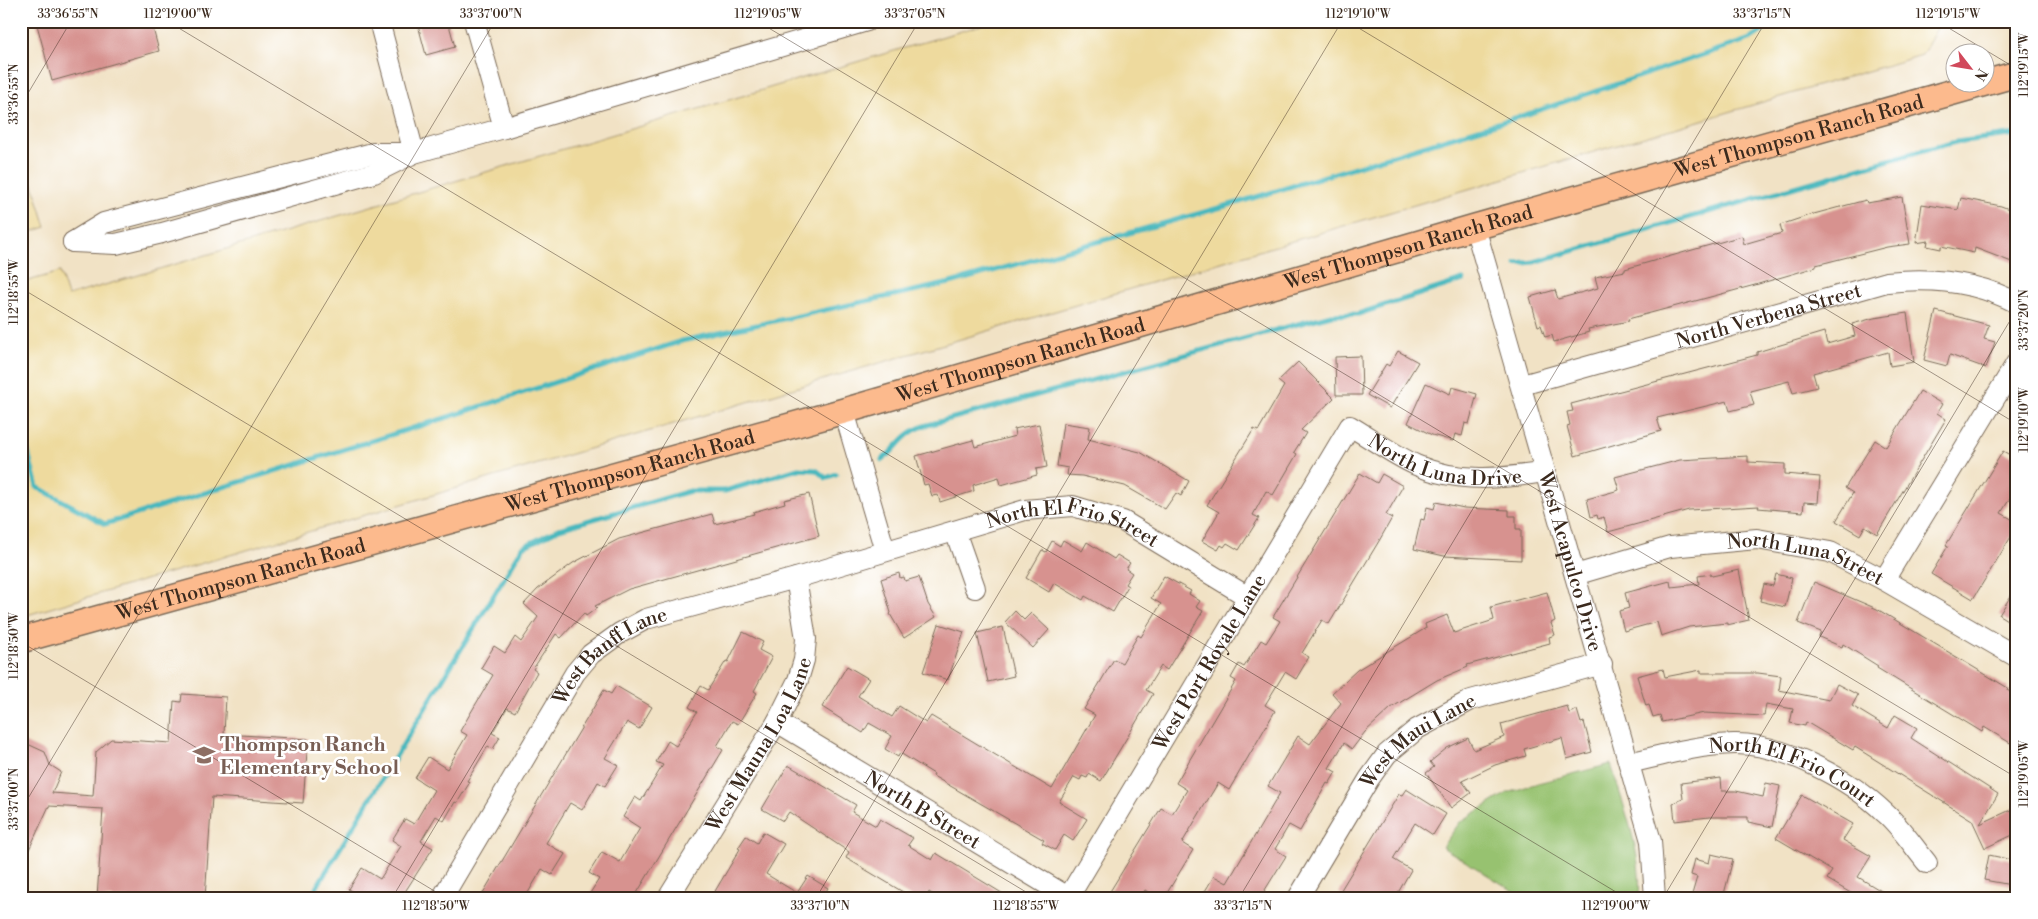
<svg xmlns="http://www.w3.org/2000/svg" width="2038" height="919" font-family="'Libre Bodoni',serif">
<rect width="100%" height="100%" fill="#fff"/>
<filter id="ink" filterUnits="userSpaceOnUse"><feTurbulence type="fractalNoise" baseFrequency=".02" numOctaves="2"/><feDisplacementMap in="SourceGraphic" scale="10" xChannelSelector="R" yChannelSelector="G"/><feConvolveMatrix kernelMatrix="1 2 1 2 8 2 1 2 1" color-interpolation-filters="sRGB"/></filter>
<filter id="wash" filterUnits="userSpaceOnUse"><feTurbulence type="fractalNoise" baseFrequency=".0096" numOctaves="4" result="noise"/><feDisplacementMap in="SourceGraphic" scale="20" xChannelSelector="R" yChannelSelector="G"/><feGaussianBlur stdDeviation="1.12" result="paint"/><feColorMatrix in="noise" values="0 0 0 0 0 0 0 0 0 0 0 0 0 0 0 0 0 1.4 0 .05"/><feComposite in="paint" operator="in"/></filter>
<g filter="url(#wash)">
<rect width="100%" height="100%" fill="#f1e2c5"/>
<path fill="#97c270" stroke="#697647" d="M1611,764C1623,806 1643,853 1639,898H1525L1442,847L1460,822L1507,793L1538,783Z"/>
<path fill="#eeda9e" stroke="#94825e" d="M995,21H1941L1922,55L27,615L21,596V283L60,272L68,296Z
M21,146L46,227L21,235Z"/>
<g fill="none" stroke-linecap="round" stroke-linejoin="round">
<path stroke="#48b8be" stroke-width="5" d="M1516,264L1534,262L1924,150L1956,142L2017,134
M21,424L37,487L105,524L442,419L682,341L950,283L1240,202L1531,113L1750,39L1778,21
M882,460C898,448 903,433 924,426L1331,315L1358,314L1463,280
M310,898L523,547L559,529L690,491H725L798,469L816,470L826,478L836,474"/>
</g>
<g id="blocks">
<path fill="#d7928f" d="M36,21H151L159,51L52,81Z
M417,21H448L455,47L426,55Z
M1902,197L1910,244L1887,247L1816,265V267L1755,285L1628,319L1629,321L1588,329L1589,332L1554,342L1552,335L1545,337L1541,325L1538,326L1530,297L1555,290L1558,299L1598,288L1595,277L1625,271V269L1742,236L1744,244L1782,233L1780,225L1810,215L1866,200L1867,203Z
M1961,198L2001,206L2017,212V264L1975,248L1974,253L1941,246V249L1927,246L1928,241L1916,243L1922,204L1958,210Z
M1936,311L1989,325L1984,339L1995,342L1986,368L1950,355L1947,366L1924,360Z
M1907,313L1914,362L1890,366L1888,352L1813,373L1817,387L1793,393L1789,381L1750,391L1754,405L1730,411L1727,401L1657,418L1661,431L1575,456L1567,426L1570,425L1567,412L1573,411L1571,404L1757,355V352L1824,332L1827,344L1855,336L1852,324L1874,318Z
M1398,351L1418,362L1390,408L1367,395L1386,364L1389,366Z
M1361,356L1362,395H1336L1335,357Z
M1298,362L1334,398L1301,430L1306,433L1294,452L1297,454L1273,495L1266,491L1253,515L1259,518L1239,550L1227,543L1224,547L1221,545L1218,550L1202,541L1219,512L1207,505L1254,429L1258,431L1284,386L1278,381Z
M1426,383L1450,394L1452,387L1477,394L1469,424L1465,423L1462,436L1455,434L1453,441L1432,435L1408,423Z
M1920,391L1942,404L1937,413L1946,419L1877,534L1865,526L1860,535L1836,521L1853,493L1845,488L1875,440L1886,447Z
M1063,423L1090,427L1088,439L1140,452L1189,481L1181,496L1176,493L1165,509L1125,486L1082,476L1067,475L1068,468L1057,466Z
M1039,424L1047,467L1036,469L1037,475L1001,485L999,477L973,485L974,491L940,502L938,495L932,496L928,484L924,485L916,456L973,440L975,447L1015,436L1014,429Z
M2003,451L2017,459V487L2001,513L2017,522V527L1973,599L1931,574L1948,546L1946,545Z
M1748,456V462L1785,464V474L1820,477L1818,503L1804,502L1803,512L1758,508L1759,506L1689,510L1608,532L1604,517L1598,519L1597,515L1591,517L1587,499L1619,490L1615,477L1680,460Z
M1360,473L1377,483L1382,474L1403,486L1386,515L1392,518L1379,541L1329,624L1322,620L1302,653L1309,657L1296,679L1285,672L1265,705L1275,711L1229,790L1218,783L1201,811L1182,843L1193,850L1164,898H1158L1145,890L1140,898H1106L1161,808L1172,814L1187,790L1176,783L1236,681L1231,678L1239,664L1244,667L1261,640L1266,643L1280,621L1273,617Z
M809,494L819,536L629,589L595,606L597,608L586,616L584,613L561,638L556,634L533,669L537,672L515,712L507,708L492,733L500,737L493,749L488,746L467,781L470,782L457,803L455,802L444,821L436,816L421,841L433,848L401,898H363L349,889L362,868L380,879L401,846L392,840L405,819L414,824L434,790L415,778L428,757L447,769L467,735L460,731L493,675L481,668L494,646L505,653L515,637L521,642L538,617L524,604L538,589L573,563L619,539L712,514L715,524L754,514L753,512L785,503L784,500Z
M1436,502L1464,508L1509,510V516H1516V529H1521V560L1444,556L1414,549L1421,519L1424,520L1427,507L1434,509Z
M1063,540L1082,551L1087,542L1114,559L1117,555L1130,563L1126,569L1132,573L1125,584L1128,586L1113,612L1085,596L1083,600L1054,583L1049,592L1026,578L1042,550L1046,552L1052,541L1060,546Z
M1739,570L1749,620L1727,625V623L1689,627L1661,636L1657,622L1624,631L1619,611L1629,608L1625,593L1670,581L1671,587L1699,584L1698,576L1711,574L1712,576Z
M899,573L900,578L904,577L905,581L919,577L928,604L936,617L904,638L890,614L891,613L881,579Z
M1776,574L1792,578L1785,607L1760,601L1764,584L1773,586Z
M1164,576L1191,591L1189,594L1200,601L1196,607L1203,611L1167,670L1161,666L1146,690L1153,694L1101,781L1089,774L1087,778L1082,776L1080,780L1074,777L1059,802L1087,819L1073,841L1064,835L1055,850L1042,843L1044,840L933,776L934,774L900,753L898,757L885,749L892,736L869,723L863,733L822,707L847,666L869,679L858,696L892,717L899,706L926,723L931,716L1052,789L1095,715L1084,709L1098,686L1114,659L1122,663L1138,635L1141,637L1161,604L1151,598Z
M1814,582L1877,609L2008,688L2007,690L2017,696V736L2012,744L1984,727L1982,732L1877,668L1878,666L1843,644L1842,647L1819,637L1821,632L1798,623Z
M2017,586V626L1999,615Z
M1547,592L1555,621L1551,623L1555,635L1549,637L1550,643L1467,665L1468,667L1437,680L1391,708L1365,732L1352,749L1344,743L1329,768L1336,772L1329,784L1327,783L1300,831L1289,825L1275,849L1286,856L1260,898H1201L1214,876L1227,883L1280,793L1268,786L1298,736L1310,744L1341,703L1332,693L1357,670L1426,628L1425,624L1447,615L1454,633L1494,620L1491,607Z
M1015,611L1024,620L1031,613L1049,630L1033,648L1005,622Z
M939,624L964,632L948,680L923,672Z
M1003,627L1014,676L988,682L977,633Z
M743,632L763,642L759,650L772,657L754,691L757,693L738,724L732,721L717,746L723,750L634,898H587L599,879L589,873L602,852L620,862L640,828L623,817L635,797L641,801L663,765L656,762L668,741L676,746L697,712L689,707L701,686L708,690L726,661L728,662Z
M1663,669L1665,677L1701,670V673H1758L1781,676L1779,690L1829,700L1837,684L1858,695L1852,706L1888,728L1895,715L1917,728L1911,738L1998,794L1980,824L2017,807V833L1985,848L1972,820L1855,747L1853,750L1806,722L1805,726L1790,723L1793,709L1766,704L1764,716L1704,713L1662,722L1660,715L1653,717L1649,705L1646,706L1637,676Z
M616,686L652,707L639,729L627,722L605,758L618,765L605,786L598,782L582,810L570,803L546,843L565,854L552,875L542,869L525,898H480L604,690L611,694Z
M182,694L226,697L224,734L308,739L303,803L212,797L205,898H97L103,809L49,806L21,867V741L45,752L50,765L61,772L52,793L93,796L96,752L111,739L171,743L174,701L181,702Z
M1567,706L1569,713L1577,710L1581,723L1584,722L1592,752L1567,759L1562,738L1524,749L1526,756L1495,765L1462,781L1471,793L1451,808L1426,773L1434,767L1430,762L1447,748L1468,738L1474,750L1504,737L1501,724Z
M788,765L856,805L852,812L876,826L880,819L913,838L908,845L932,860L936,853L1010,898H939L929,892L926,898H913L846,858L849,852L789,812L783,821L762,809Z
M1721,778L1722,791H1736L1763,797L1766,783L1780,786L1772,827L1748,822V817H1709L1675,821L1673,803L1683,799L1681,783Z
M1406,789L1446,814L1433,835L1415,823L1393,859L1411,870L1395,898H1347L1339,893L1399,794L1402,795Z
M1802,795L1853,824L1843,840L1871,856L1858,877L1893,898H1859L1827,879L1832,871L1776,838Z
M763,832L784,844L766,874L797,893L808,876L828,888L822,898H711L740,849L738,848L746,836L757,843Z
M1711,854L1733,859L1723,898H1691L1697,877L1691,875L1695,859L1709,863Z
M1989,855L2017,861V886L1984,880Z"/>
</g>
</g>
<g filter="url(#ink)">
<use href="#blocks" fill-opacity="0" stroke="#7b6a58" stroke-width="1"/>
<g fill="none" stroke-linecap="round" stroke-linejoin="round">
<g stroke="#7b6a58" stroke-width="22">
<g id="minor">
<path d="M379,21L414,153"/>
<path d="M504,128L867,21"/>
<path id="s1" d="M1475,227L1651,841L1655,898"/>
<path d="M73,242L116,244L162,233L374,173L414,153L504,128L474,21"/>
<path d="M73,242L104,223L373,153H409"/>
<path id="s2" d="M1522,385L1887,282C1932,277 1976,281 2017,303"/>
<path d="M844,411L885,551"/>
<path d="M955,531L975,588"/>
<path id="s3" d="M1575,575L1670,547L1757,539L1830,552L1884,580L2017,657"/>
<path d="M1884,580L2017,362"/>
<path id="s4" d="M777,722L1068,897"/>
<path id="s5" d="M1629,763C1664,755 1698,745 1734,744C1783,743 1851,780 1885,813C1901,827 1913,846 1927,863"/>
<path id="s6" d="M442,898L575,673L591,654L620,633L646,619L796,578L1025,510L1073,506L1123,521L1248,597"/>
<path id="s7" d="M668,898L777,722L798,680L804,660L806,639L796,578"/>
<path id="s8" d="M1068,898L1350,426C1372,439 1394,455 1416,465C1457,483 1502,479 1545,472"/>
<path id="s9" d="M1298,898L1369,779L1387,754L1417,729L1471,700L1602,664"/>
</g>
</g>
<g stroke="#7b6a58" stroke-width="28">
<g id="major">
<path id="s10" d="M21,640L844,411L1475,227L2017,74"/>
</g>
</g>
<use href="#minor" stroke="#fff" stroke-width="20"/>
<use href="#major" stroke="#fcba8d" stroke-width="25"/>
</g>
</g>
<path fill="none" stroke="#3b2a1e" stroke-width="1" stroke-opacity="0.45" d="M167,21L1626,898M757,21L2017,778M1347,21L2017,424M1937,21L2017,69M21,105L71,21M21,288L1036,898M21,642L446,898M21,810L495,21M392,898L919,21M816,898L1342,21M1239,898L1766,21M1663,898L2017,309"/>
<defs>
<g id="school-bare" transform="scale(1.725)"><path d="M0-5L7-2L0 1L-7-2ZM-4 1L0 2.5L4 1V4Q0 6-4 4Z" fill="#8d6e63" stroke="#fff" stroke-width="2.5" paint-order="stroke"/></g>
</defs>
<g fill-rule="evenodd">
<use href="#school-bare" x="204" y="755"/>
</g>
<g text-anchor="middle" stroke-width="5" stroke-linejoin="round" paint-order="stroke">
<g font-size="20" fill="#3b2a1e" stroke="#fff">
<text dy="7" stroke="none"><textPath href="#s10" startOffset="1848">West Thompson Ranch Road</textPath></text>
<text dy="7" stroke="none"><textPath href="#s10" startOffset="1442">West Thompson Ranch Road</textPath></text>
<text dy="7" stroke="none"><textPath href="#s2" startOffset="256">North Verbena Street</textPath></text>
<text dy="7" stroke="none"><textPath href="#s10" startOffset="1038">West Thompson Ranch Road</textPath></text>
<text dy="7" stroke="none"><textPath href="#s8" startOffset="654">North Luna Drive</textPath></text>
<text dy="7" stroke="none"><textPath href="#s10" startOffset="632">West Thompson Ranch Road</textPath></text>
<text dy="7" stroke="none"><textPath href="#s6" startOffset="796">North El Frio Street</textPath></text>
<text dy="7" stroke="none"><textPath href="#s1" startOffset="348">West Acapulco Drive</textPath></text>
<text dy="7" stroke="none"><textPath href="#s3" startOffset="238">North Luna Street</textPath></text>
<text dy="7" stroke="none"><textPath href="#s10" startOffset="228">West Thompson Ranch Road</textPath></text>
<text dy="7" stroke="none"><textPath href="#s6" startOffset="300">West Banff Lane</textPath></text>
<text dy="7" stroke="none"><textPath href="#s8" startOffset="275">West Port Royale Lane</textPath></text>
<text dy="7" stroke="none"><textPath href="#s7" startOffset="179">West Mauna Loa Lane</textPath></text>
<text dy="7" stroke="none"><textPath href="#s9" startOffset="202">West Maui Lane</textPath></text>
<text dy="7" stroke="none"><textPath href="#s5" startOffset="171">North El Frio Court</textPath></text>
<text dy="7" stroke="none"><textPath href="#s4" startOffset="170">North B Street</textPath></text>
</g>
<g font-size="20" font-weight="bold" fill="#785e54" stroke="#fff" text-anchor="start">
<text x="220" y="751">Thompson Ranch<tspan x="220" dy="23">Elementary School</tspan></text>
</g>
</g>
<rect width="2038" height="919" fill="none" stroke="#fff" stroke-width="55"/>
<g transform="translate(1970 68) rotate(121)"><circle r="24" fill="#ffffff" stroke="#b1aaa5"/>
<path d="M0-4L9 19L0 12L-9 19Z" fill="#d1495b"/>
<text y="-8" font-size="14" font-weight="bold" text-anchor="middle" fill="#3b2a1e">N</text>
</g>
<rect x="28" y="28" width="1982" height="864" fill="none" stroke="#3b2a1e" stroke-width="2"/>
<g font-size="12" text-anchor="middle" fill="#3b2a1e">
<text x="68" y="18">33°36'55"N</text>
<text x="178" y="18">112°19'00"W</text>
<text x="491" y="18">33°37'00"N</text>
<text x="768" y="18">112°19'05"W</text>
<text x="915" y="18">33°37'05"N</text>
<text x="1358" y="18">112°19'10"W</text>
<text x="1762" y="18">33°37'15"N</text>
<text x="1948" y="18">112°19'15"W</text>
<text transform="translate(2024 65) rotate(-90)" y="4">112°19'15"W</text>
<text transform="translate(14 94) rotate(-90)" y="4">33°36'55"N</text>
<text transform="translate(14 292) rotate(-90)" y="4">112°18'55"W</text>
<text transform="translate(2024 320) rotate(-90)" y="4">33°37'20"N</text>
<text transform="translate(2024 420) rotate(-90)" y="4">112°19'10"W</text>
<text transform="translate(14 646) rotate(-90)" y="4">112°18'50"W</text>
<text transform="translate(2024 774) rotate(-90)" y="4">112°19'05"W</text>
<text transform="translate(14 799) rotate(-90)" y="4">33°37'00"N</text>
<text x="436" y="910">112°18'50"W</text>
<text x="820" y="910">33°37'10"N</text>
<text x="1026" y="910">112°18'55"W</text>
<text x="1243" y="910">33°37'15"N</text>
<text x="1616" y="910">112°19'00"W</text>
</g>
</svg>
